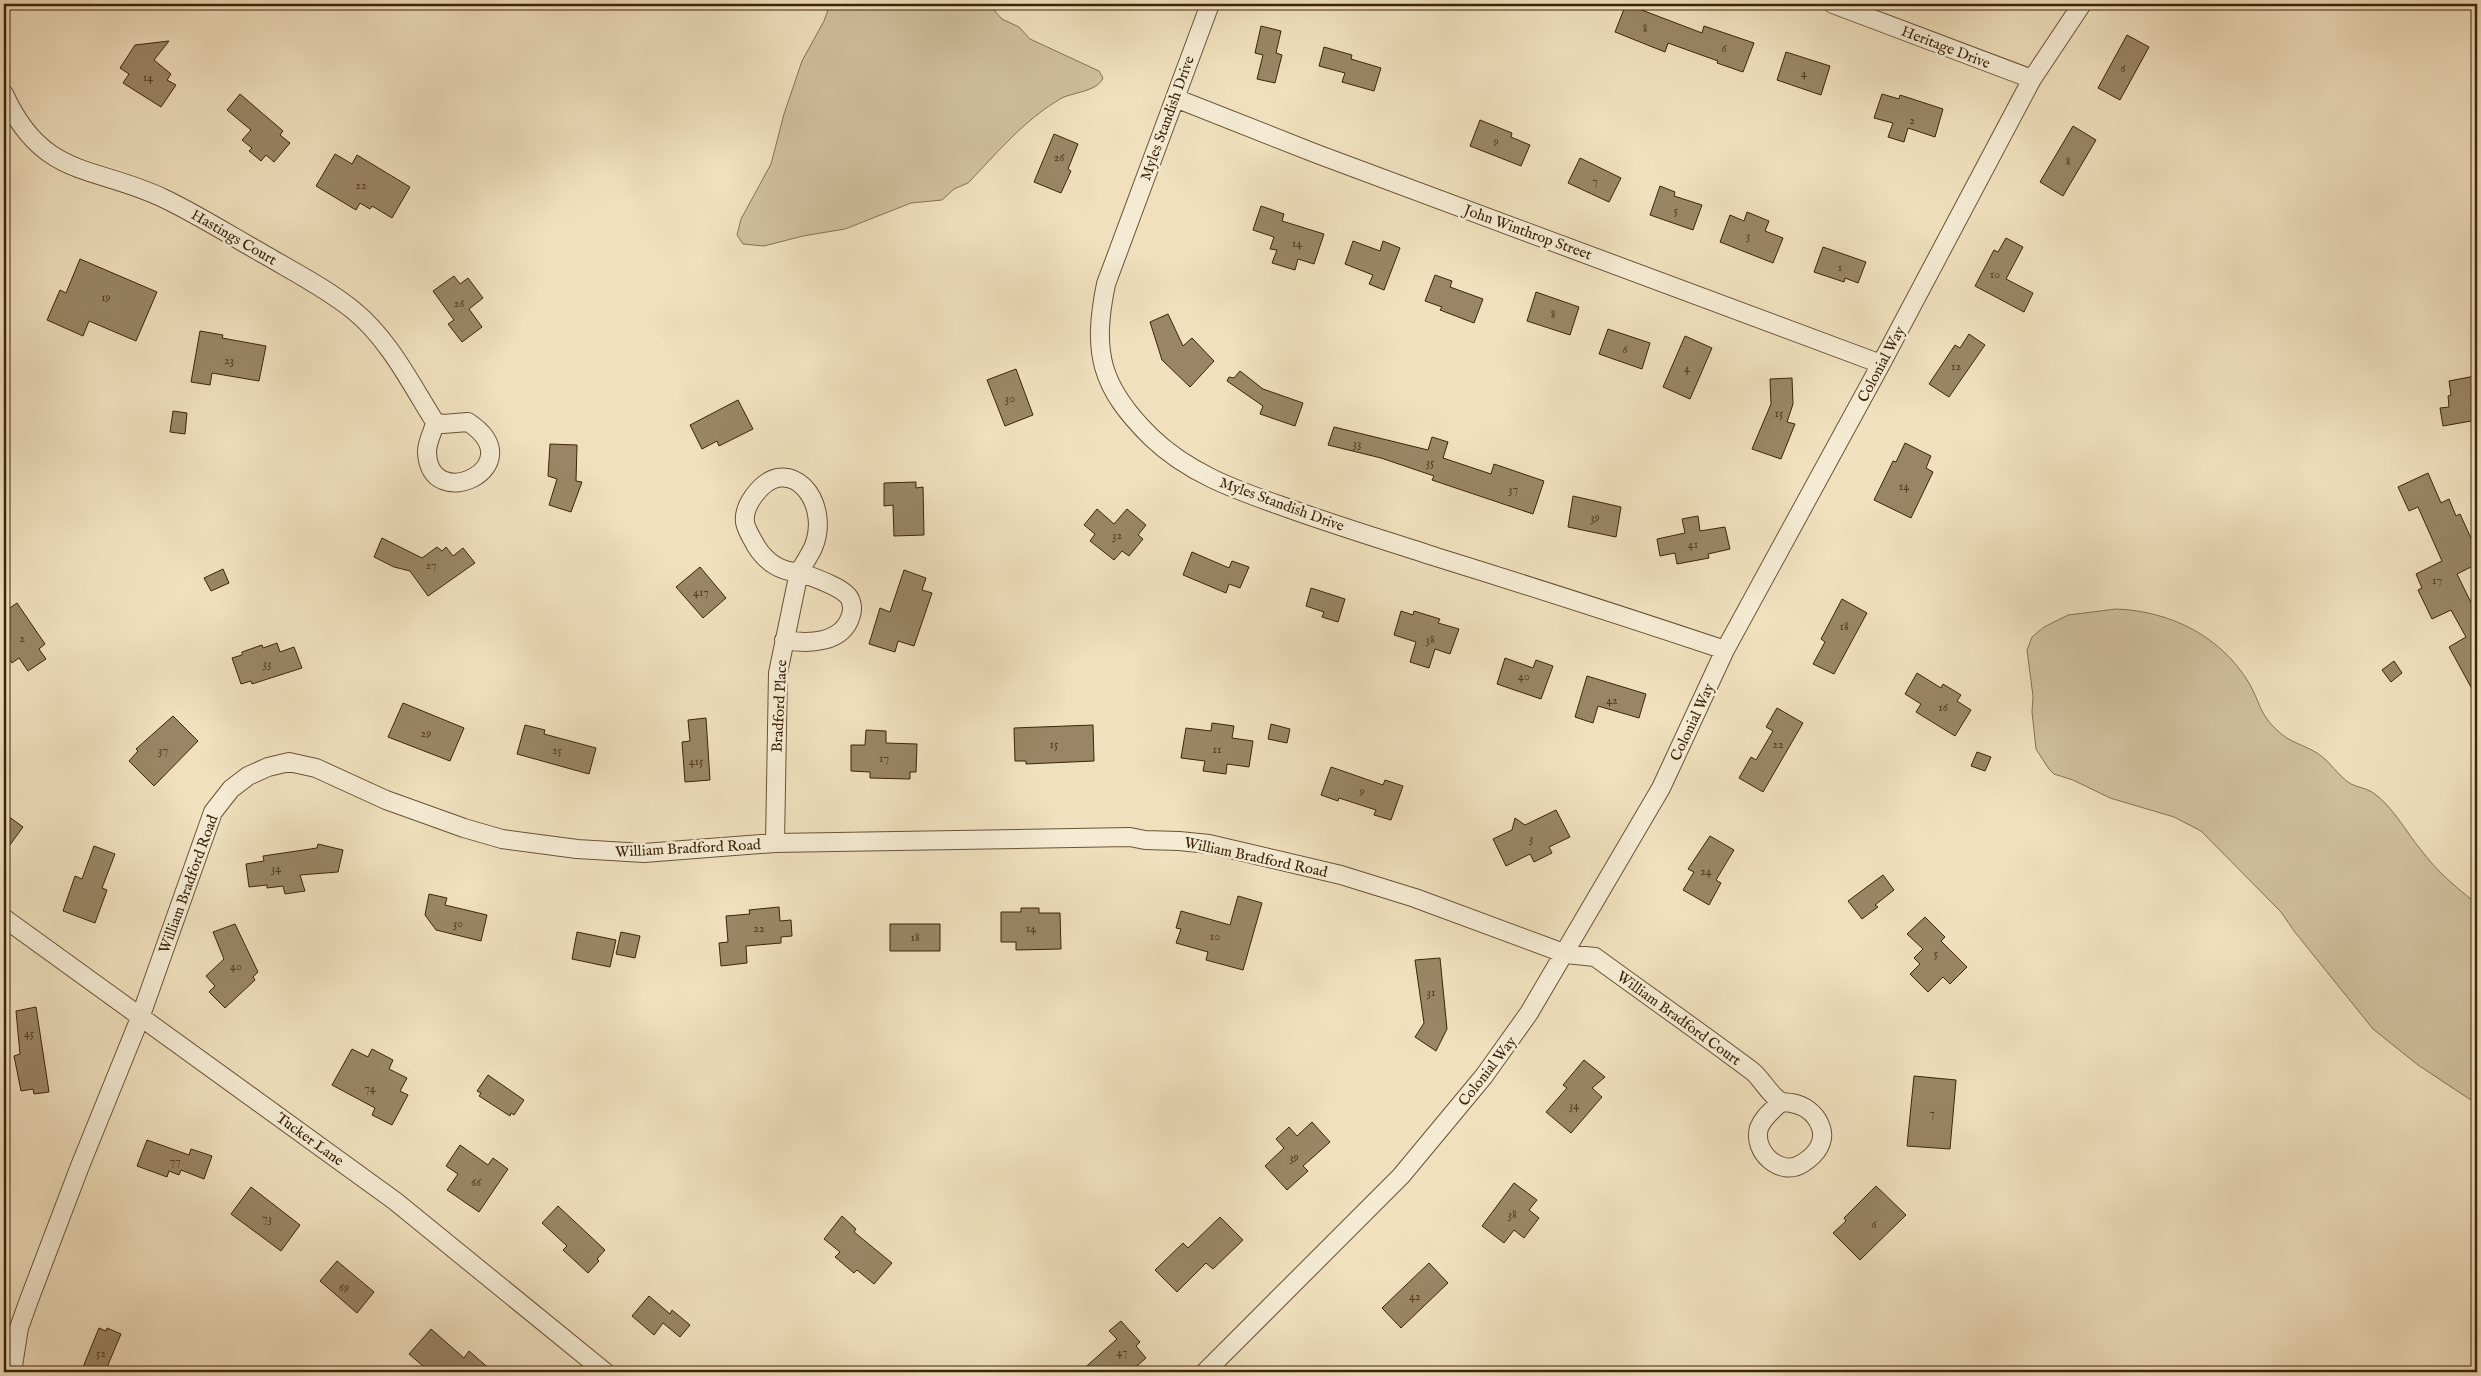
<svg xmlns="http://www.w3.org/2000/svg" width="2481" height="1376" font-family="'IM FELL English',serif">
<rect width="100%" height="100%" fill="#f0e0bd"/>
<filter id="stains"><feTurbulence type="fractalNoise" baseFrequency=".004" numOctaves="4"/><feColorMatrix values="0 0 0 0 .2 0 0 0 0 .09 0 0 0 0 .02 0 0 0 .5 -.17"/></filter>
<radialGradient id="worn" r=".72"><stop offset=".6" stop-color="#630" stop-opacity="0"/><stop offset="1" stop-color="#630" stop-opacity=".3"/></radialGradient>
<path fill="#d1c09e" stroke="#867253" d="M830,4H983L993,9L1002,19L1019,27L1030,39L1099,71L1103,78C1097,92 1072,92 1060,99C1024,120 996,154 968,183L954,189L942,200L911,203L845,229L803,236L764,246L743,244L737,235L741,219L771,164L784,114L802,61L824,21Z
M2116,609C2170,611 2221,636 2249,683C2260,702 2259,714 2278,731C2289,742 2304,745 2317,753C2330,761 2338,776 2351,784C2357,787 2365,788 2372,792C2392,805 2406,832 2421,850C2436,870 2455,887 2475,902L2477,906V1104L2418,1065L2373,1029L2294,931L2281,912L2201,831L2174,817L2110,798L2073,780L2054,774L2049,769L2036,749L2032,712L2033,696L2027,650L2032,637L2044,627L2068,615Z"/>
<path fill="#9a8666" stroke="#3c2408" d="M1626,4L1702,33L1704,26L1754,43L1743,72L1717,63L1718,61L1668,43L1665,52L1615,32Z
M1261,26L1281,31L1276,53L1282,55L1275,83L1257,79L1263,55L1255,53Z
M2127,35L2149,47L2120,100L2098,88Z
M169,41L154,60L171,74L167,80L176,85L161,107L123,83L129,74L120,68L135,45Z
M1324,47L1352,55L1351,59L1381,68L1374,91L1342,82L1345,73L1319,66Z
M1786,52L1830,66L1821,95L1777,80Z
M240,94L283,131L280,135L290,143L274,162L266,155L261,161L249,151L252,148L242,140L251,130L227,110Z
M1882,94L1899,99L1900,95L1943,109L1935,137L1908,128L1904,142L1888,137L1893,123L1874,118Z
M1480,120L1512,133L1511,137L1530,145L1521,166L1470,146Z
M2073,126L2096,140L2063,196L2040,182Z
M1054,134L1078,144L1068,169L1071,171L1061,193L1034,182Z
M335,154L352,164L357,155L410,187L392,218L372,206L370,209L360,203L356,210L316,186Z
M1580,158L1621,178L1609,202L1568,183Z
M1660,186L1675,192L1674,196L1702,205L1693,230L1650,215Z
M1261,206L1284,214L1282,221L1324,234L1314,264L1298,259L1295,270L1272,263L1277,250L1270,249L1274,237L1253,230Z
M1747,212L1769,221L1765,231L1783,238L1773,263L1720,242L1730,215L1744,221Z
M2006,238L2023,247L2006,279L2033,293L2024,312L1975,286L1994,250L1998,252Z
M1353,241L1380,251L1383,241L1400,248L1384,290L1369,284L1373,275L1345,264Z
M1823,247L1866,262L1858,283L1845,278L1844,282L1814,272Z
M80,259L157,292L136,341L89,321L83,336L47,320L60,290L66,293Z
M1435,275L1452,281L1450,287L1483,299L1474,323L1440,310L1442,307L1425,301Z
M454,276L460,284L468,278L483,298L469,309L482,327L462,342L448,324L454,320L433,291Z
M1536,292L1579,307L1570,335L1527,321Z
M1168,314L1183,346L1192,338L1214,361L1190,387L1162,360L1150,322Z
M1608,329L1650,343L1642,369L1599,354Z
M200,331L223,335L222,338L266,346L259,381L212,373L210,385L191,382Z
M1969,334L1985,345L1949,397L1929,384L1955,345L1960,348Z
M1685,336L1712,348L1690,399L1663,387Z
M1016,369L1033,415L1005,426L987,380Z
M1240,371L1263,389L1303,403L1295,426L1260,414L1263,406L1227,381L1229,377L1234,378Z
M2475,376L2477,420L2443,426L2440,408L2449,407L2448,396L2451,395L2449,381Z
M1792,378L1793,404L1787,422L1795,424L1781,459L1752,449L1771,404L1770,379Z
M738,400L753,429L719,446L717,441L702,449L690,425Z
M173,411L187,413L185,434L170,432Z
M1334,427L1428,450L1432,437L1448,442L1443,458L1491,474L1494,464L1544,481L1533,514L1432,480L1434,476L1381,458L1328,445Z
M1905,443L1931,456L1926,468L1933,472L1911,518L1874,500L1893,461L1896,462Z
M550,444L577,445L576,481L582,482L571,512L549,505L557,479L548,476Z
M2428,473L2441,503L2449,499L2456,516L2460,514L2477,551V564L2457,574L2477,615V698L2449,647L2466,637L2451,610L2432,619L2418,590L2422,588L2416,574L2442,561L2418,507L2409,511L2398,487Z
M916,482V488L923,487L924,535L894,536L893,505L884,506V483Z
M1573,496L1621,507L1616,537L1568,527Z
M1097,509L1114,524L1127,509L1146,525L1138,535L1143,539L1129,556L1122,551L1114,560L1090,541L1095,534L1084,525Z
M1698,516L1700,531L1725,527L1730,549L1708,554L1709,558L1677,564L1675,553L1660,556L1657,539L1685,533L1682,519Z
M382,538L422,558L437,547L442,551L446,547L453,556L463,548L475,563L428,596L410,571L394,567L374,557Z
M1192,552L1229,568L1232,561L1249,567L1240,588L1229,584L1226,593L1183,575Z
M700,567L726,598L703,618L676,587Z
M223,569L229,583L211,591L204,578Z
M904,570L926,578L922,590L932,593L914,646L898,641L895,652L869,644L880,608L890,612Z
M1311,588L1345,599L1338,622L1322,617L1324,612L1306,606Z
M1842,599L1867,613L1834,674L1813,664L1825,642L1821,639Z
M17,603L45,644L39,649L46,659L28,671L19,658L12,663L4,652V612Z
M1401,611L1413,615L1414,611L1440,619L1438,623L1459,629L1450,654L1435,649L1429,668L1410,662L1416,642L1394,635Z
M277,643L280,652L294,647L302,668L252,684L251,681L241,684L232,658L242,655V652L262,645L263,648Z
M1505,658L1533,668L1536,660L1553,666L1541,699L1497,684Z
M2394,661L2402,673L2391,682L2382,670Z
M1917,673L1941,688L1943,684L1961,695L1957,701L1971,710L1955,736L1916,712L1921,704L1905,694Z
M1587,676L1646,694L1639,718L1598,706L1593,723L1575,717Z
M403,703L464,728L450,761L388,737Z
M1777,708L1803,723L1763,792L1739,778L1751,757L1756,760L1773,731L1766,727Z
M173,716L198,741L154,786L129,761L138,751L136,749Z
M706,718L710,780L685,782L682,742L690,741L688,720Z
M1212,723L1234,726L1232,738L1253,741L1249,767L1227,764L1226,774L1203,771L1205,761L1181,758L1186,728L1211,731Z
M1271,724L1290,729L1287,743L1268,739Z
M525,725L545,730L544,734L596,748L589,774L517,754Z
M1093,725L1094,761L1026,764V761H1015L1014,728Z
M866,730L886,731V743L917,744L916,772H910V779L870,778V772L851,771V745H865Z
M1977,752L1991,757L1985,771L1971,766Z
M1331,767L1383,785L1385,780L1403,786L1391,820L1374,815L1376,810L1339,798L1338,801L1321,795Z
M1556,810L1570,837L1549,847L1552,853L1534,862L1530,854L1506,866L1493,839L1512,830L1515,818L1525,825Z
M4,813L23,827L4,853Z
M1710,836L1734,850L1716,880L1721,883L1709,905L1683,890L1694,872L1688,869Z
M318,844L343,850L338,872L300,875L305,891L285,894L283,886L267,888V885L249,887L246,864L264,861L263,856L317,848Z
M94,846L115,854L102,888L107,890L95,923L63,911L75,876L82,879Z
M1883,875L1894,890L1875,905L1878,907L1862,919L1848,901Z
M429,894L447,898L445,905L487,915L481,941L436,930L425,915Z
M1238,896L1262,903L1243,970L1206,960L1208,952L1176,943L1181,929L1176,928L1181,911L1230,925Z
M779,907L780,921L791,920L792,936L781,937V943L746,946L747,963L721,966L719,943L728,942L726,916L750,914L749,910Z
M1021,908H1039V913H1060L1061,949L1016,950V942H1001V912H1021Z
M1925,917L1945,937L1941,941L1967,967L1950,984L1943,977L1928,992L1910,974L1920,964L1914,958L1923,949L1907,934Z
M235,924L258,972L253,977L255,980L225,1008L209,992L215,986L206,976L224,959L213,932Z
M890,924H940V951H890Z
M577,932L616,940L610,967L572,959Z
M621,932L640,936L635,958L616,954Z
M1440,958L1447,1029L1436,1051L1415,1037L1424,1023L1415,960Z
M36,1007L49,1092L34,1094L33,1089L21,1091L14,1056L20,1054L16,1011Z
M352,1049L368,1057L372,1049L393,1060L389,1069L407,1078L400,1091L408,1095L392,1125L372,1115L375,1108L332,1085Z
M1584,1060L1605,1077L1592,1088L1602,1097L1571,1133L1546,1112L1567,1088L1563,1085Z
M488,1075L524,1100L514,1115L511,1113L510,1116L479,1096L481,1093L477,1091Z
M1914,1076L1956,1080L1950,1149L1907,1146Z
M1312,1122L1330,1142L1303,1166L1308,1171L1287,1190L1265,1166L1284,1148L1276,1139L1289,1127L1297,1136Z
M147,1140L189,1155L191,1149L212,1156L204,1179L181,1170L179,1175L169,1171L167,1177L137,1166Z
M460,1145L488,1165L493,1158L508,1169L479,1212L447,1190L458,1174L446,1166Z
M1514,1183L1537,1200L1529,1210L1539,1218L1524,1238L1514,1230L1504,1243L1482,1226Z
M1876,1186L1906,1215L1860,1260L1833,1233L1846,1221L1844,1218Z
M251,1187L300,1225L281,1251L231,1214Z
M558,1206L605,1250L597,1259L599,1261L588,1273L563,1250L567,1246L542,1223Z
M842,1216L856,1229L854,1232L892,1263L874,1284L857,1270L854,1273L835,1257L840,1252L824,1239Z
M1220,1217L1243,1240L1213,1269L1206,1263L1177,1292L1155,1270L1183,1243L1188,1248Z
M337,1261L374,1292L357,1313L320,1281Z
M1429,1263L1448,1283L1401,1328L1382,1308Z
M649,1296L670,1314L672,1310L690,1325L680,1337L663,1323L654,1335L632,1316Z
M1121,1321L1140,1342L1136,1346L1146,1358L1130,1372H1080L1117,1339L1109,1331Z
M99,1328L106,1331L107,1328L121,1334L105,1372H81Z
M431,1329L464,1358L469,1351L493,1372H430L409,1354Z"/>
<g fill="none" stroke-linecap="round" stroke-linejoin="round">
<g stroke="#695335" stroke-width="20">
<path id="minor" d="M1210,4L1106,284C1092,352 1100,387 1151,437C1187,472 1233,489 1279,505C1331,524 1384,540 1436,557C1533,587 1629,618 1725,650
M1833,4L2032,79
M4,94C43,180 95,165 165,199C200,216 233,237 267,256C296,273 327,289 353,310C389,339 411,384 435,422L443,424L468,422C535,466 429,516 427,452C427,441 433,433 435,422
M1175,98L1317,154L1881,364
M775,843L778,673L799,572C781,572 766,562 756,546C752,538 746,530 745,522C744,513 748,504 753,497C787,448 833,501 813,548C809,556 804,564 799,572C812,577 840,586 848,596C852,601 853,609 851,615C843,644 808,644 784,640
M4,918L395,1201L605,1372
M12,1372L19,1328L29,1300L80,1166L140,1018L213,812L231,789L248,776L268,767L289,762L316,768L386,800L464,828L502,839L577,849L644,853L775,843L1130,837L1145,840L1179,841L1209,844L1341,875L1415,898L1566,954L1595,957C1647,995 1700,1032 1752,1071C1762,1079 1769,1094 1780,1101C1783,1103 1788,1102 1791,1103C1804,1105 1815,1113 1820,1125C1827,1141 1816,1155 1803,1163C1781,1178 1752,1152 1759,1128C1763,1117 1773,1110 1781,1102
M1205,1372L1401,1176L1484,1076L1529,1013L1661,788L1725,650L1881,364L2032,79L2082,4"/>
</g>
<use href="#minor" stroke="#f5ebd4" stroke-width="18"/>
</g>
<g text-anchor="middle" stroke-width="5" stroke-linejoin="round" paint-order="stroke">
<g font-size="12" fill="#543c20">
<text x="1645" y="32">8</text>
<text x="1724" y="52">6</text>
<text x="2123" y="72">6</text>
<text x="1804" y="77">4</text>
<text x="148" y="81">14</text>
<text x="1912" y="124">2</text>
<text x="1496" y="145">9</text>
<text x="1059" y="161">26</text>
<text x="2068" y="165">8</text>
<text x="1595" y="185">7</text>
<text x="361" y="189">22</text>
<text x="1676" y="214">5</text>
<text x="1748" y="239">3</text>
<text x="1297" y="247">14</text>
<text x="1840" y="271">1</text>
<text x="1995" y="278">10</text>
<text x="106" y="301">19</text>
<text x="459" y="307">26</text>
<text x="1553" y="318">8</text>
<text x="1625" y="353">6</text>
<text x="229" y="364">23</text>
<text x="1956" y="370">12</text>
<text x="1687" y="372">4</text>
<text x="1010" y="402">30</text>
<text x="1779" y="417">15</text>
<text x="1357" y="447">33</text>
<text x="1430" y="466">35</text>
<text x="1904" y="490">14</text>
<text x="1513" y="493">37</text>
<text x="1595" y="521">39</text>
<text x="1117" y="539">32</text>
<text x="1693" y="548">41</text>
<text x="431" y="569">27</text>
<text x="2437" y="584">17</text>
<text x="701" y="596">417</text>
<text x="1844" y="630">18</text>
<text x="22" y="642">2</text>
<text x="1430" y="643">38</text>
<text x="267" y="667">33</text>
<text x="1524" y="680">40</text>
<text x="1612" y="704">42</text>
<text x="1943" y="711">16</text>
<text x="426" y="737">29</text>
<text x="1054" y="748">15</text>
<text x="1778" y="748">22</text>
<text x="1217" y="753">11</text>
<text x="163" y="754">37</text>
<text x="557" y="754">25</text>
<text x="884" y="762">17</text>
<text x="696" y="765">415</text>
<text x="1362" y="795">9</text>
<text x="1531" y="842">3</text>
<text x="276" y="872">34</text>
<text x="1706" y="875">24</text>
<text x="458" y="927">30</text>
<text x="759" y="932">22</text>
<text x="1031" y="932">14</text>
<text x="1215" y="940">10</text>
<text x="915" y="941">18</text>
<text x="1936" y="957">5</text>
<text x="236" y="970">40</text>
<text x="1431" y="996">31</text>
<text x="29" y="1037">45</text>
<text x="370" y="1092">74</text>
<text x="1574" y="1109">34</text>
<text x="1932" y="1117">7</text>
<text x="1294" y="1161">39</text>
<text x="175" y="1165">77</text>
<text x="476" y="1186">66</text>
<text x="1512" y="1218">38</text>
<text x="267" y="1222">73</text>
<text x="1874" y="1228">6</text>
<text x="344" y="1291">69</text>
<text x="1415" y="1300">42</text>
<text x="1122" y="1356">47</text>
<text x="101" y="1357">52</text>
</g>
<g font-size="15" fill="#3c2408" stroke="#f5ebd4">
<text transform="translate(1946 47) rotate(21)" y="5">Heritage Drive</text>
<text transform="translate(1167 118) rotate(-70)" y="5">Myles Standish Drive</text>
<text transform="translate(1528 232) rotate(20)" y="5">John Winthrop Street</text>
<text transform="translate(234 237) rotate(30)" y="5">Hastings Court</text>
<text transform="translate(1881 364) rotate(-62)" y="5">Colonial Way</text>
<text transform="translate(1282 504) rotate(20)" y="5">Myles Standish Drive</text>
<text transform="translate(779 706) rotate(-87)" y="5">Bradford Place</text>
<text transform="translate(1692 722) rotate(-65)" y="5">Colonial Way</text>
<text transform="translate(688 848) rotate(-3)" y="5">William Bradford Road</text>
<text transform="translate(1256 857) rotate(12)" y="5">William Bradford Road</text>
<text transform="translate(188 884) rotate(-70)" y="5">William Bradford Road</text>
<text transform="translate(1679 1018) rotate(36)" y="5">William Bradford Court</text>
<text transform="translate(1487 1071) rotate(-52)" y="5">Colonial Way</text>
<text transform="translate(310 1139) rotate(36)" y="5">Tucker Lane</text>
</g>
</g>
<rect width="2481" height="1376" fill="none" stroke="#f0e0bd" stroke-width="20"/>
<rect x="5" y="5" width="2471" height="1366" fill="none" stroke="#3c2408" stroke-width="2.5"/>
<rect x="10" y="10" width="2461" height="1356" fill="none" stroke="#3c2408"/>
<rect width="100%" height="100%" filter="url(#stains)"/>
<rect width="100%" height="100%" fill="url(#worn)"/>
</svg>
